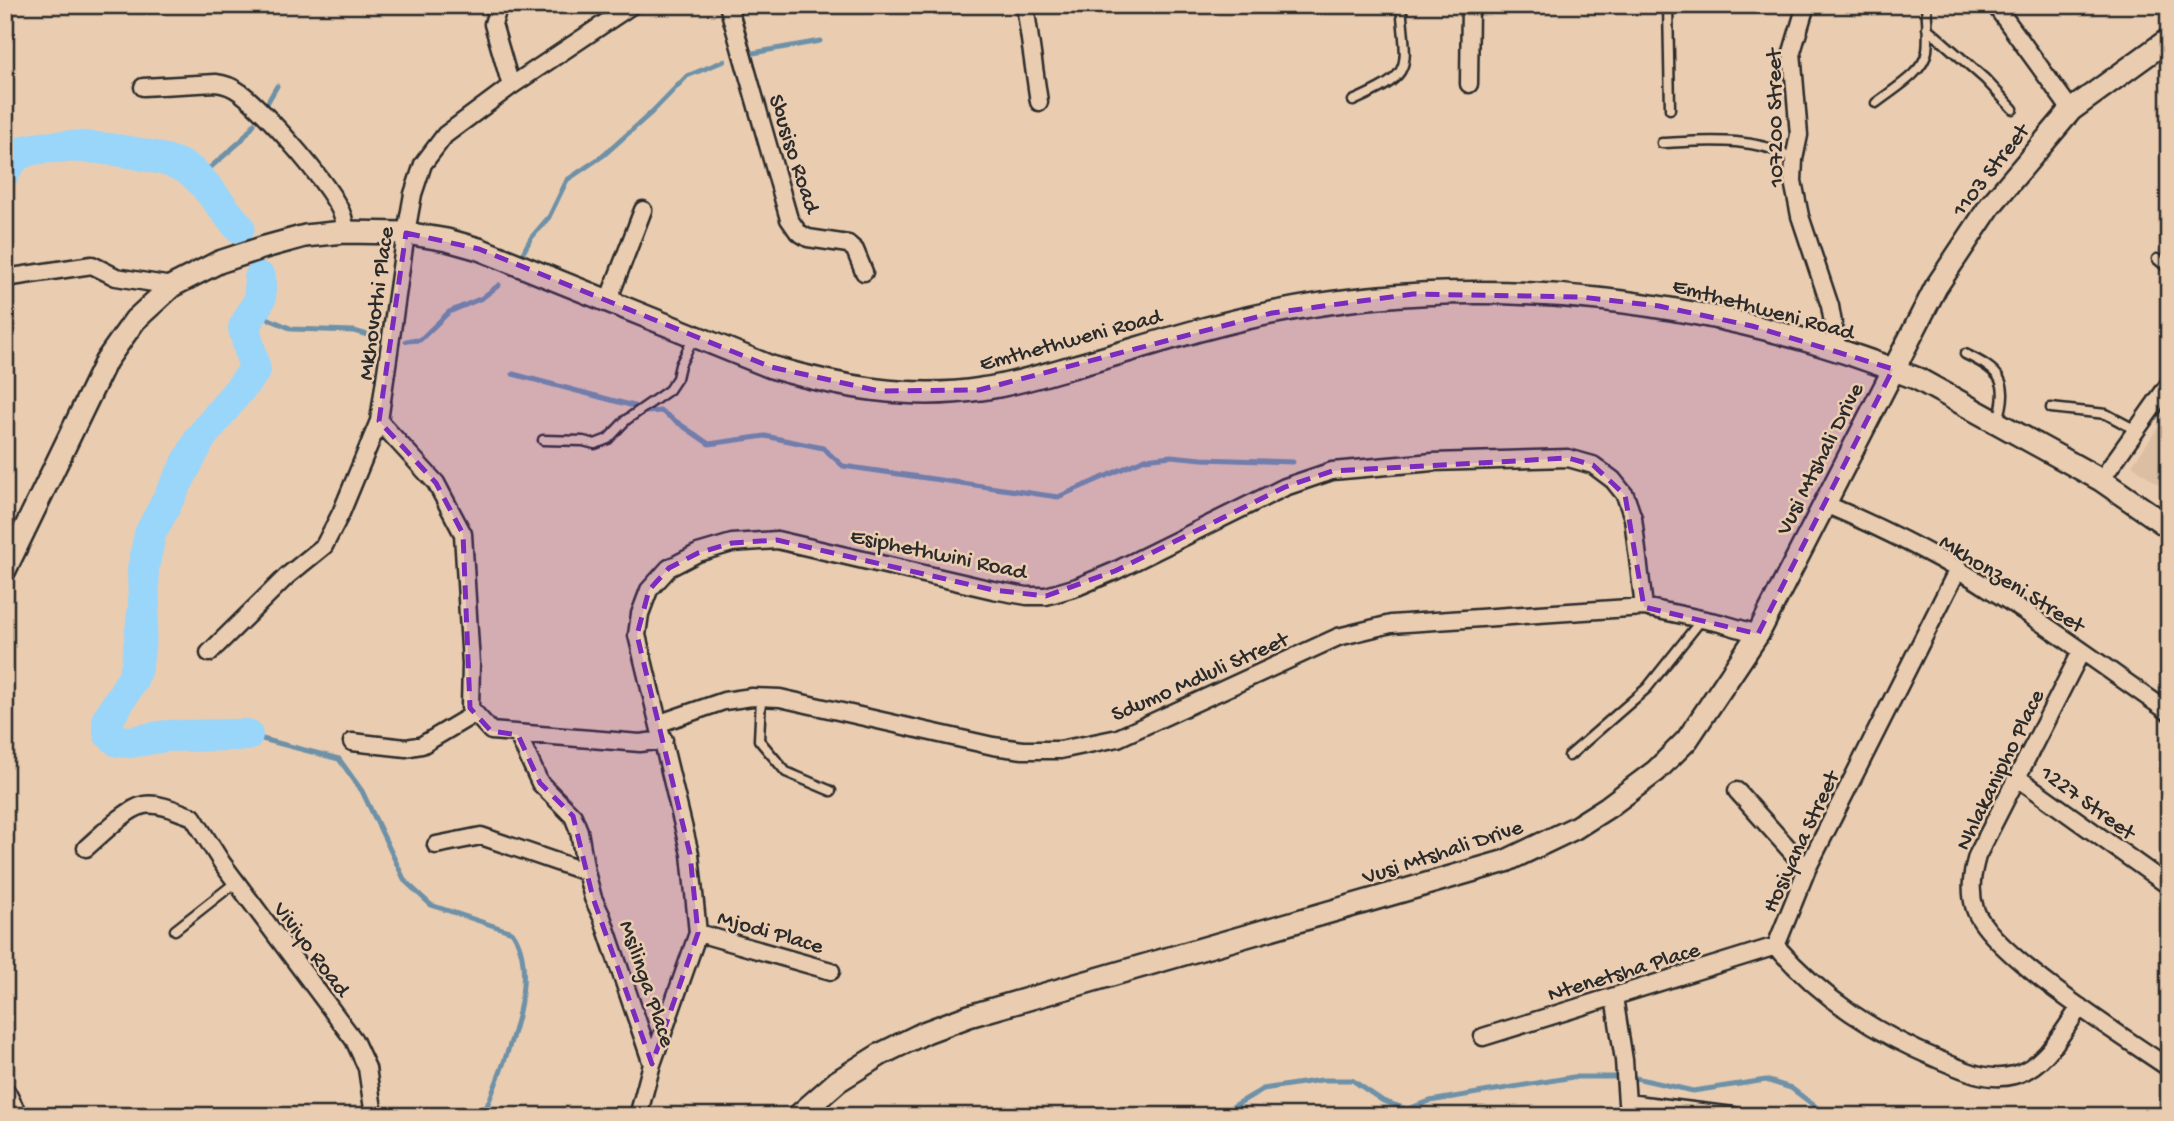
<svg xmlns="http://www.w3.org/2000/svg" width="2174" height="1121" font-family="'Gochi Hand',sans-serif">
<rect width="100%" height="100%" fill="#eacdb1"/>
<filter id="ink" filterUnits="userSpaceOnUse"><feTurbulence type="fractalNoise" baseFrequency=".0143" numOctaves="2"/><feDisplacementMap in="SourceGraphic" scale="14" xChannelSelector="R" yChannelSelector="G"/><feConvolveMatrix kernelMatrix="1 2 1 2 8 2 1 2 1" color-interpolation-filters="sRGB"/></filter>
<g filter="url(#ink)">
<path fill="#dcbea2" d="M2169,412V492L2132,465Z"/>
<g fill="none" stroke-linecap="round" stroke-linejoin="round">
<path stroke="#6e91a7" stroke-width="5" d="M753,53L820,41
M266,105L277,86
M198,178L241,141L254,124
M524,251L531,238L549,217L567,180L604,155L651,113L687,76L724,61
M253,312L292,329L354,331L371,336
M406,341L420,340L449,312L482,298L499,285
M513,374L634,406
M646,412L661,411L709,444L765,436L823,448L843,466L1058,497L1145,459L1171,456L1202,459L1293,462
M247,735L339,759L362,791L405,881L431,905L512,932C544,975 501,1071 483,1116
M1631,1077L1693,1091L1766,1080L1791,1088L1828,1116
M1217,1116L1263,1089L1321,1080H1352L1383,1101L1407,1109L1430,1101L1573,1077H1620"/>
<path stroke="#9ad5fa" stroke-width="32" d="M5,171C9,163 15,156 23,152C56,139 159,151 189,170C201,177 227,214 239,227
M247,735L166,736L130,742L118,741L109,733L108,719L132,680L137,665L144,605L143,569L150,534L201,437L255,370L244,328L260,299V278"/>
<g stroke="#2b2b2b" stroke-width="13">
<path id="service" d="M1668,5L1670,109
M1927,28L1985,79L2013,109
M1353,101C1416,73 1406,70 1401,5
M1876,103C1892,90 1924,73 1927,51C1929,36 1927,20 1926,5
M1662,143C1705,141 1756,136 1794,159
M2157,259L2169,269
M1965,354C2001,371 2010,381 1998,421
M2051,408L2106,414L2136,430
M543,440L583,441L595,444L608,439L626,420L669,390L677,378L680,365L693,339
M761,698L759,740L786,772L831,791
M1569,756L1647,688L1702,619
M175,930L236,882"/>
</g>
<g stroke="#2b2b2b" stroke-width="21">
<path id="minor" d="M499,5L493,24L511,86
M728,5L789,219L798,232L808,238L848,244L855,250L864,272
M1025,5L1039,102
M1806,5L1792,52L1799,135L1794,159L1793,181L1800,216L1830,306L1838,352
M1995,5L2071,110
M1469,84L1470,5
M143,87L216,83C225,84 233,87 241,93C264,110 340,194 344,221C345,224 344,228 344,232
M5,278L92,265L116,277L172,286
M608,301L643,210
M379,421L436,483L463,534L471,664L470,708L491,731L640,743L664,740
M2101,480L2169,384
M1825,504C1884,529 1943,558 1996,593C2055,630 2111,672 2169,712
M1958,569L1807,869L1776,946C1823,1000 1877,1034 1942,1061C1966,1071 1988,1082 2014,1075C2045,1067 2063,1031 2080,1007
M2081,652L1977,856C1972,874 1969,891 1975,909C1989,953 2127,1039 2169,1068
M209,653L287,576L324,546L341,513L379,421L406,233L413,194L423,164L445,135L511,86L632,5
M660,723L724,701L752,697L780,698L993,746L1023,750H1060L1118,738L1338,637L1391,624L1644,607L1720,623L1758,634
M518,735L540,783L573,816L579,831L586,872L593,898L602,917L652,1064
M352,742L406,748L422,745L474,714
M2018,778L2169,886
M1737,791L1807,869
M436,845L481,836L586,872
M86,848C100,836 126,809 144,805C159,802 179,812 193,817L222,863L354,1040L367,1068L374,1116
M698,933L831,971
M1614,997L1624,1060L1627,1103L1734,1116
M1483,1037L1776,946
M638,1116L652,1064L698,933L690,854L637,635L640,614L649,590L669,568L698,553L732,543L777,540L993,590L1027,596H1046L1077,587L1115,571L1285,487L1332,471L1433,462L1568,458L1593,465L1613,480L1625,495L1633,518L1644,607"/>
</g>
<g stroke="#2b2b2b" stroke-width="26">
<path id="tertiary" d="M5,570L106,361L135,320L172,286L219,262L265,247L305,236L344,232L406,233L447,240L479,249L771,367C839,387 911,400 981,389C1012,385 1042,375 1072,367C1138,349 1204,326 1271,313C1486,269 1716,298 1918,379L2101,480L2169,527
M5,1094L16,1116
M798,1116L838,1081L881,1054L926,1032L969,1016L1506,861L1575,828L1608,807L1656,771L1687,740L1758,634L1936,287L1990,206L2071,110L2169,39"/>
</g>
<use href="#service" stroke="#eacdb1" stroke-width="8"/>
<use href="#minor" stroke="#eacdb1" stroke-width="16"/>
<use href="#tertiary" stroke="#eacdb1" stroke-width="21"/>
</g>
</g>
<path fill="#7b2cbf" fill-opacity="0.2" stroke="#7b2cbf" stroke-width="5" stroke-dasharray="14 9" stroke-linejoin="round" d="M406,233L479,249L771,367L879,391L979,390L1272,313L1413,294L1581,297L1659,306L1752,326L1893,369L1758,634L1644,607L1625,495L1593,465L1568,458L1332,471L1285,487L1115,571L1046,596L993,590L777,540L732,543L698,553L669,568L649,590L637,635L690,854L698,933L652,1064L593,898L573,816L540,783L518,735L491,731L470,708L463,534L436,483L379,421Z"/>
<g text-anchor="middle" stroke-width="5" stroke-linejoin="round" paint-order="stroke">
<g font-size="23" fill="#2b2b2b" stroke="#eacdb1">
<text transform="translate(1773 118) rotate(-91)" y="8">107200 Street</text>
<text transform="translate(796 153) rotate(72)" y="8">Sbusiso Road</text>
<text transform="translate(1989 169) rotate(-52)" y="8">1103 Street</text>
<text transform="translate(374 303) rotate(-82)" y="8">Mkhovothi Place</text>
<text transform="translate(1764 307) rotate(15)" y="8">Emthethweni Road</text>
<text transform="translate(1070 338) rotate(-15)" y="8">Emthethweni Road</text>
<text transform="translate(1818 458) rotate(-63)" y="8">Vusi Mtshali Drive</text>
<text transform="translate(939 552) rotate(12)" y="8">Esiphethwini Road</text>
<text transform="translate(2013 582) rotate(32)" y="8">Mkhonzeni Street</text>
<text transform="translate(1199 675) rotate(-24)" y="8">Sdumo Mdluli Street</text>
<text transform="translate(1998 769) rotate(-64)" y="8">Nhlakanipho Place</text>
<text transform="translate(2089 801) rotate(36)" y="8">1227 Street</text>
<text transform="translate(1799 841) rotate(-65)" y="8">Hosiyana Street</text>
<text transform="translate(1442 850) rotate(-18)" y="8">Vusi Mtshali Drive</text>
<text transform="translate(771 930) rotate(16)" y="8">Mjodi Place</text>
<text transform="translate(313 948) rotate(53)" y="8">Viviyo Road</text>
<text transform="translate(1623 970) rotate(-17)" y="8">Ntenetsha Place</text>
<text transform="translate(649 983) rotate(71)" y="8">Msilinga Place</text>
</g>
</g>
<rect width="2174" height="1121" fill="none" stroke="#eacdb1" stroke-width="28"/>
<rect x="14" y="14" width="2146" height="1093" fill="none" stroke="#2b2b2b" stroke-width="2.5" filter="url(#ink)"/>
</svg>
